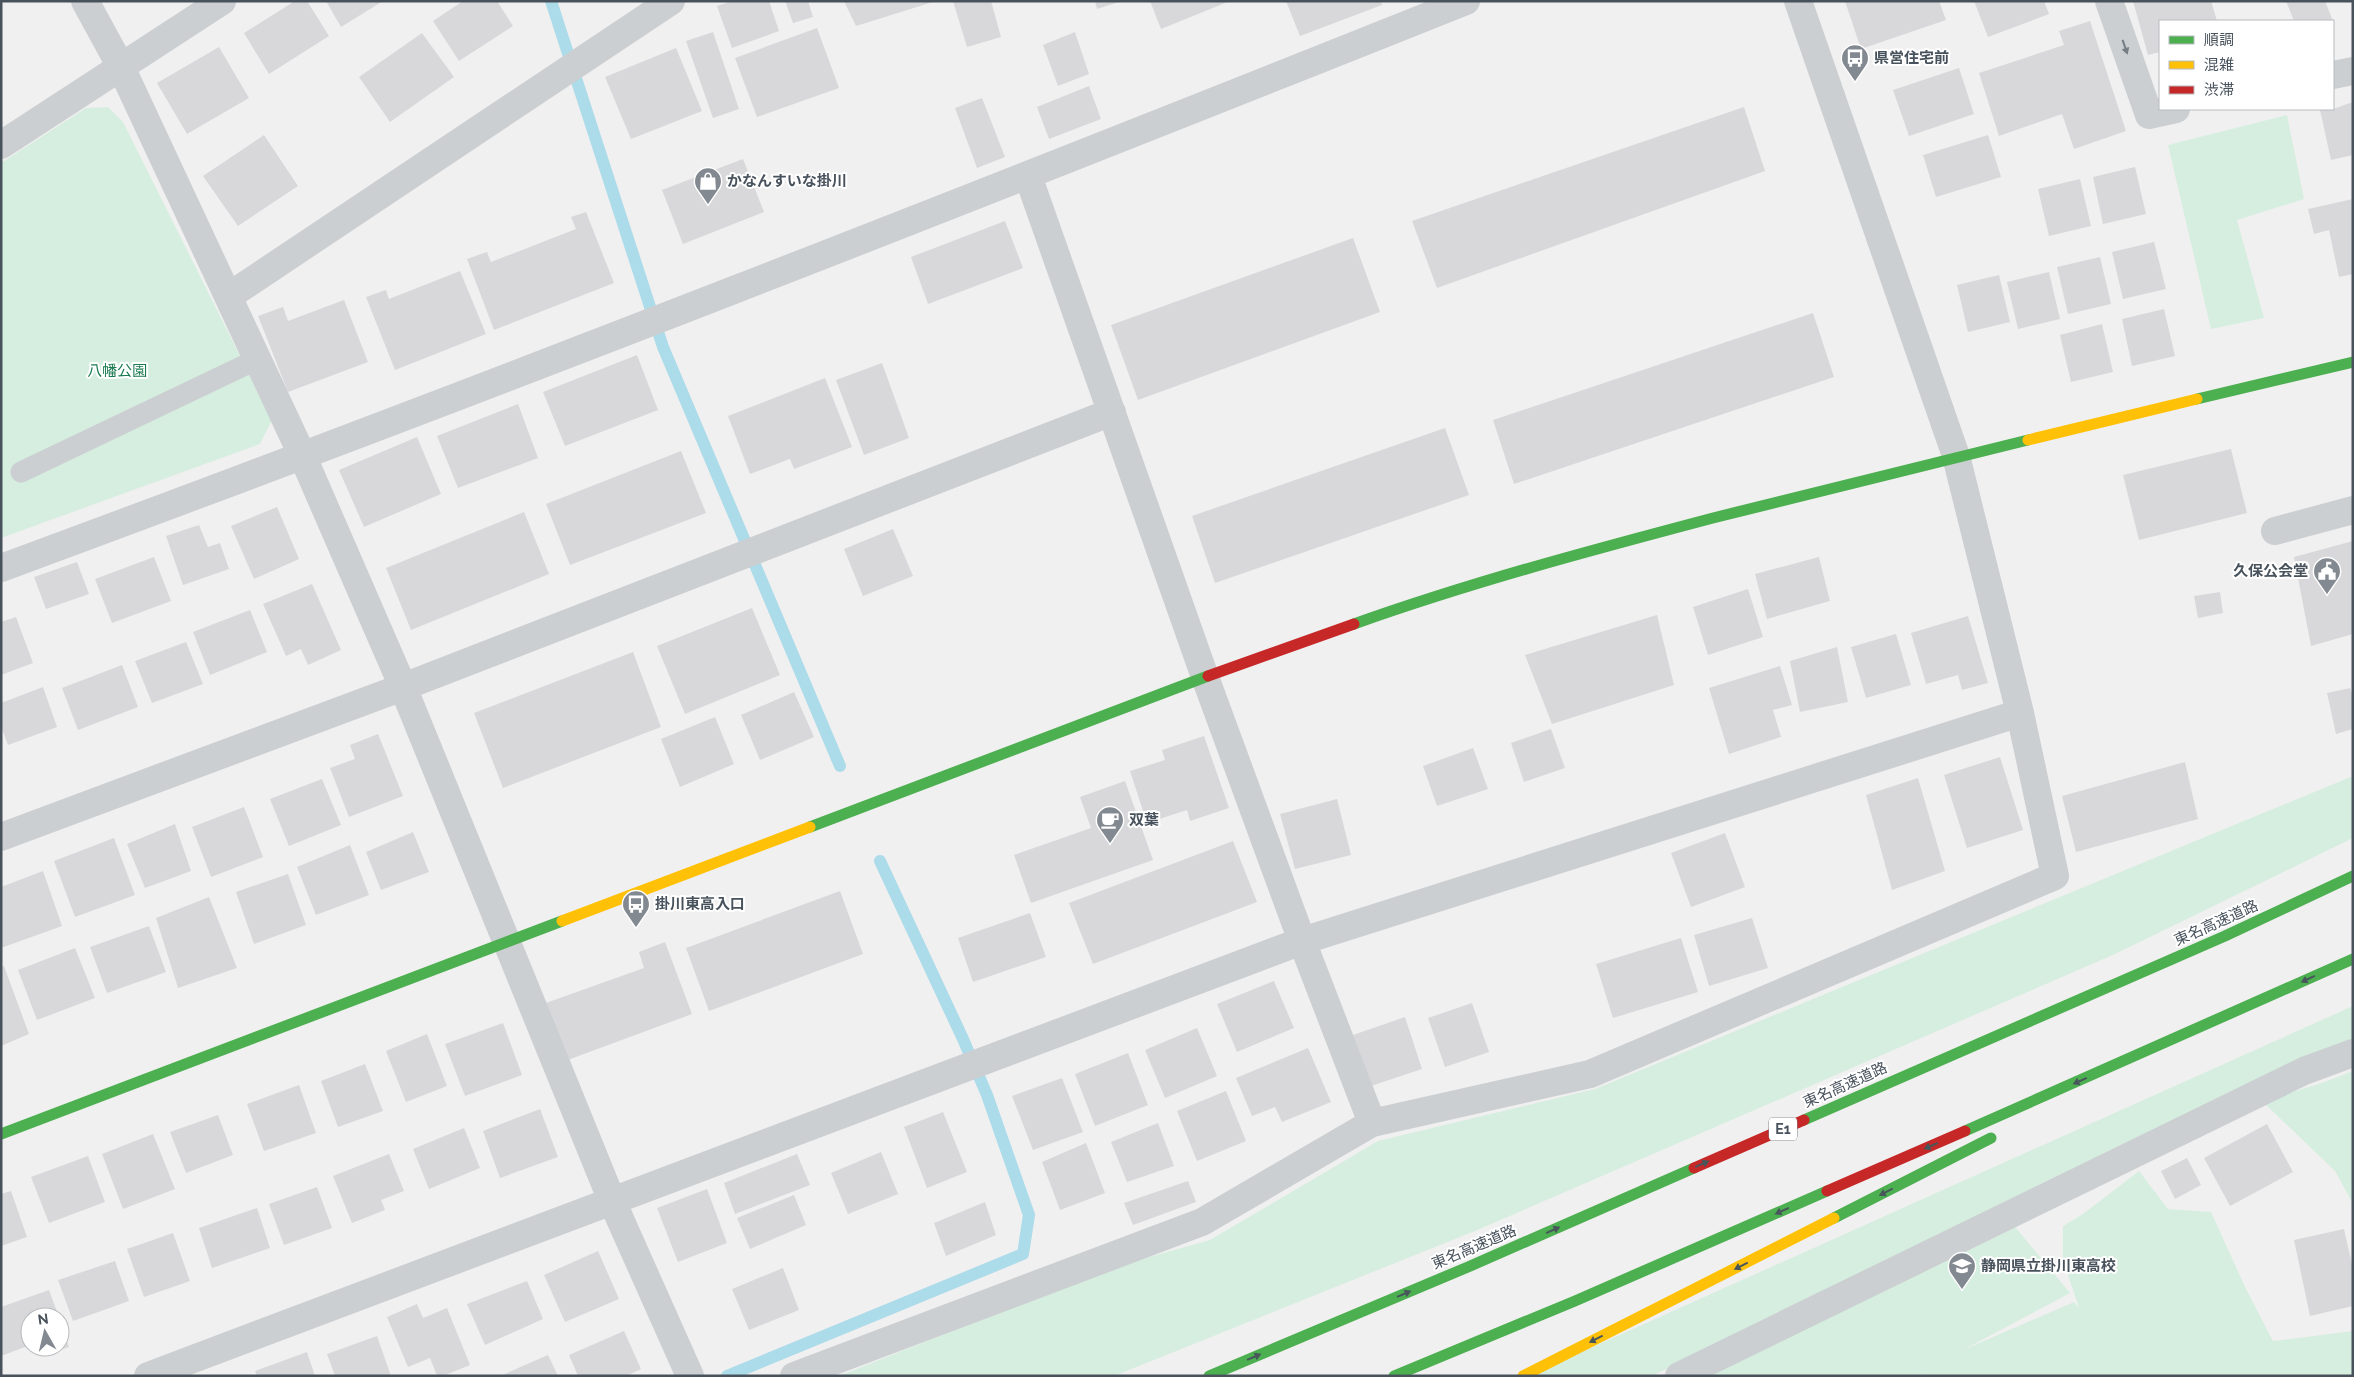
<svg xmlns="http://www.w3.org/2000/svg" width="2354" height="1377" font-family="Raleway,'Noto Sans JP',sans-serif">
<rect width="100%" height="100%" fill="#f1f0f0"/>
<path fill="#d6eee0" d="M108,107L123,122L272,420L260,444L1,538V163L86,108Z
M2287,115L2304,199L2237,220L2264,318L2211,329L2168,145Z
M2353,776V838L2113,955L1475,1231L1114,1376H839L1110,1268L1210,1240L1378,1141L1595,1089Z
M2353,1006V1060L2268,1099L2322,1083L2353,1071V1204L2335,1171L2262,1101L2006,1216L2070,1293L1963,1350L2074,1302L2079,1308L2063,1260V1226L2083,1214L2139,1171L2168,1209L2211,1212L2246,1289L2273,1341L2353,1331V1376H1916L1921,1372L1914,1376H1688L1997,1220L1651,1376H1535L1557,1363Z"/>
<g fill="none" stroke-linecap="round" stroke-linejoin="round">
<path stroke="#acdbea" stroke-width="12" d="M551,1L663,347L840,766
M727,1376L1023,1254L1029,1215L987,1095L963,1039L880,861"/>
</g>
<path fill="#d8d8da" d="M295,1H307L329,36L269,74L244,33Z
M326,1H383L341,27Z
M463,1H497L513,26L459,61L433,21Z
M732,1H769L779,31L732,48L717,6Z
M785,1H808L813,17L793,23Z
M844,1H933V2L856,26Z
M953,1H991L1001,37L967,47Z
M1095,1H1119V2L1097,9Z
M1150,1H1230L1161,29Z
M1286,1H1381L1382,5L1300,36Z
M1845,1H1939L1946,20L1861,49Z
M1974,1H2044L2049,14L1988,37Z
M2133,1H2211L2217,21H2160V52L2148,55Z
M2286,1H2325L2333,21H2294Z
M2090,21L2126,131L2074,149L2062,114L1999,136L1979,73L2064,45L2059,31Z
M817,28L839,88L757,117L735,58Z
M713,32L739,109L713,118L686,41Z
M1075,32L1089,74L1058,86L1043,45Z
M422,33L454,77L390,122L359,77Z
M219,47L249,98L187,134L157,83Z
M676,48L702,111L631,139L605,77Z
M1959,68L1974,114L1909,136L1893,90Z
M1089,86L1101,119L1049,139L1037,107Z
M982,98L1005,157L977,168L955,108Z
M2353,102V155L2331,160L2320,110L2333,109Z
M1744,107L1765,171L1437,288L1412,221Z
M264,135L298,186L238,226L203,176Z
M1988,135L2001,177L1936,197L1923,155Z
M743,159L764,212L683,244L662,190Z
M2135,167L2146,214L2103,224L2093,177Z
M2080,179L2091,226L2049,236L2038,189Z
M2353,199V274L2339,277L2329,230L2314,234L2308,209Z
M586,212L614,283L494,330L467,259L487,252L491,262L576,229L571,217Z
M1005,221L1023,268L928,304L911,257Z
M1353,238L1380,312L1138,400L1111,325Z
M2154,242L2166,289L2123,299L2112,252Z
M2100,257L2111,304L2068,314L2057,267Z
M460,271L486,334L395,370L366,297L386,290L389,299Z
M2049,272L2060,319L2018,329L2007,282Z
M1999,275L2010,322L1968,332L1957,285Z
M344,300L368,362L288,392L258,316L283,307L288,321Z
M2164,309L2175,356L2132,366L2122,319Z
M1813,313L1834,377L1514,484L1493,420Z
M2102,324L2113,372L2071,382L2060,335Z
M637,355L658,410L565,446L543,392Z
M882,363L909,438L864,455L836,380Z
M825,378L852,447L794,469L790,459L750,474L728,416Z
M518,404L538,458L458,488L437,436Z
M1445,428L1469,495L1215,583L1192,516Z
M417,437L441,494L364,527L339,470Z
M2231,449L2247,513L2139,540L2123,475Z
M681,451L706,513L570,565L546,504Z
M277,507L299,559L254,579L231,526Z
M524,512L549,574L411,630L386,568Z
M199,525L208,547L220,543L229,569L183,585L166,536Z
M893,529L913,576L863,596L844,549Z
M2353,541V634L2311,646L2294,557Z
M154,557L171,601L112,623L95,579Z
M1819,557L1830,601L1767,619L1755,574Z
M77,562L89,594L46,609L34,577Z
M312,584L341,650L308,665L301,649L286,656L263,604Z
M1748,589L1763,637L1708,655L1693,607Z
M2220,592L2223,613L2198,618L2194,596Z
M752,608L780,675L685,714L657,646Z
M250,610L267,652L210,675L193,632Z
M1657,615L1674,685L1552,724L1525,655Z
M1968,616L1988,683L1962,690L1958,675L1926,684L1911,633Z
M16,617L33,663L1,675V622Z
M1896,634L1911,685L1866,698L1851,647Z
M186,642L203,684L152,703L135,661Z
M1837,647L1848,702L1800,712L1790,661Z
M633,652L661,727L503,788L474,713Z
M122,665L138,707L78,730L62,688Z
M1780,666L1792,705L1773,710L1781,737L1729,754L1709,688Z
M43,687L57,727L8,745L1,726V703Z
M2350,688L2353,697V729L2336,734L2327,693Z
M794,692L814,737L760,760L741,715Z
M715,717L734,764L680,787L661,739Z
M1551,729L1565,768L1524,782L1511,743Z
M378,734L403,796L349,817L330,768L355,759L350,745Z
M1204,736L1229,808L1190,821L1187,810L1147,823L1130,771L1165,760L1162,750Z
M1473,748L1488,789L1437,806L1423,766Z
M2000,757L2023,830L1967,848L1944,775Z
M2185,762L2198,819L2076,852L2062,796Z
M1918,778L1945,871L1892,890L1866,795Z
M322,779L341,825L289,846L270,799Z
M1125,781L1153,860L1031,903L1014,855L1091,828L1080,797Z
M1337,799L1351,855L1295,869L1280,814Z
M244,807L263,857L211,877L192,827Z
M175,824L191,871L145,888L127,844Z
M413,832L429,872L381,890L366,852Z
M1725,833L1745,887L1691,907L1671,853Z
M114,838L135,895L75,917L54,861Z
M1233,841L1257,902L1093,964L1069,903Z
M350,845L369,895L316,915L297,867Z
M43,871L62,926L1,948V887Z
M288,874L306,925L254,944L236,892Z
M840,891L863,954L709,1011L686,948Z
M209,897L237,968L178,988L156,918Z
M1030,913L1046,957L973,982L958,938Z
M1752,918L1768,968L1709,986L1694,935Z
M149,926L166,972L107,993L90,947Z
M1681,938L1698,992L1613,1018L1596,964Z
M665,942L692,1014L565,1061L543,1004L644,968L639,952Z
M75,948L95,998L37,1020L18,970Z
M4,966L29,1034L1,1046V967Z
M1274,981L1294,1028L1237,1052L1217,1004Z
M1472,1003L1489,1052L1445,1067L1428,1018Z
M1405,1017L1422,1069L1371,1086L1353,1035Z
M503,1023L522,1075L465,1096L445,1044Z
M1197,1028L1217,1076L1165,1098L1145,1050Z
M427,1034L447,1086L406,1102L386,1051Z
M1308,1048L1331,1102L1282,1122L1275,1107L1252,1116L1236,1078Z
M1128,1053L1148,1105L1095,1126L1075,1074Z
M365,1064L383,1111L338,1127L321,1081Z
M1062,1078L1083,1132L1033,1150L1012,1096Z
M299,1085L316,1133L264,1151L247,1104Z
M1226,1091L1246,1141L1197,1161L1177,1111Z
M540,1109L558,1157L500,1178L483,1131Z
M943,1112L967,1172L927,1188L904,1127Z
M218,1115L233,1155L186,1173L170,1132Z
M1158,1123L1174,1166L1127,1182L1111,1142Z
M2267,1124L2293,1172L2230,1206L2204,1158Z
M464,1128L480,1168L429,1189L413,1149Z
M153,1134L175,1189L123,1209L102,1154Z
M1086,1143L1105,1193L1060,1210L1042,1162Z
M881,1152L898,1194L848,1214L831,1173Z
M389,1154L404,1191L381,1200L385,1210L352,1223L333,1176Z
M797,1154L810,1185L735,1214L724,1183Z
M88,1156L105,1202L49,1223L31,1177Z
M2187,1158L2201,1185L2175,1199L2161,1171Z
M1188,1181L1196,1202L1133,1225L1124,1203Z
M317,1187L332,1228L284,1245L269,1204Z
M707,1189L727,1243L678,1262L657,1208Z
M11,1191L27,1237L1,1246V1194Z
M794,1195L806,1225L750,1249L737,1218Z
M985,1202L996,1235L946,1256L934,1223Z
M257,1208L270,1248L212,1268L199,1228Z
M2344,1229L2353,1269V1306L2310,1316L2294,1240Z
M173,1233L190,1281L144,1297L127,1249Z
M598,1251L619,1299L565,1322L544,1275Z
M115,1261L129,1301L73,1321L58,1280Z
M783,1268L799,1310L749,1330L732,1289Z
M527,1281L543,1319L485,1345L467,1304Z
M49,1290L59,1317H30V1345L1,1356V1307Z
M417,1304L423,1318L447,1308L470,1365L443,1376H437L430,1358L408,1367L387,1317Z
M60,1321L69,1347L43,1356L40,1347H60Z
M624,1331L641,1369L626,1376H578L569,1355Z
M377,1336L391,1376H335L327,1354Z
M307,1352L315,1376H257L255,1371Z
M548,1355L558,1376H500Z"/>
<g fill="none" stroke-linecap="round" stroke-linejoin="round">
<path stroke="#cccfd1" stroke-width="21" d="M21,472L258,359"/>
<path stroke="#cccfd1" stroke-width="28" d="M85,1L121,67L303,457L403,687L612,1201L690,1376
M2109,1L2149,115L2176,109
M2333,75L2353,71
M1,145L222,1
M229,296L671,1
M2275,531L2353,510
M1,568C492,387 980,195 1466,1
M1,837L403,687L1112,412
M1372,1123L1590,1074L2055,876L2020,713
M148,1376L1302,941L2020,713L1956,456L1798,1
M794,1376L1202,1222L1372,1123L1302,941L1205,677L1028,176
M1679,1376L2304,1071L2353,1053"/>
<path stroke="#4caf50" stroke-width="11" d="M2197,399L2353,362
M1354,624C1472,582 1592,550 1713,518C1818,491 1923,465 2028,440
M810,827L1208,676
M1804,1120L2225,936L2353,876
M1965,1131L2353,959
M1,1134L562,921
M1834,1218L1991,1138
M1209,1376L1468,1267L1694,1168
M1394,1376L1575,1301L1827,1191"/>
<path stroke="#ffc107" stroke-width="11" d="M2028,440L2197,399
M562,921L810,827
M1523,1376L1834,1218"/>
<path stroke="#c62828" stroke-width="11" d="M1208,676L1354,624
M1694,1168L1804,1120
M1827,1191L1965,1131"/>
</g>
<defs><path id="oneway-solid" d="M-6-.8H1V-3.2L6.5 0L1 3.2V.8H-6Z" transform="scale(1.25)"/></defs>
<use fill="#767e85" href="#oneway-solid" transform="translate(2125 47) rotate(71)"/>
<g fill="#48575b">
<use href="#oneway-solid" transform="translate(2308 979) rotate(155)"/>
<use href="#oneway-solid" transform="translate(2080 1081) rotate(156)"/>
<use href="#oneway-solid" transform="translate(1931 1146) rotate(156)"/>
<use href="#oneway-solid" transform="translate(1702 1164) rotate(-24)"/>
<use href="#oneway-solid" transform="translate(1886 1192) rotate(153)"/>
<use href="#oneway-solid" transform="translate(1782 1211) rotate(156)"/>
<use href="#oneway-solid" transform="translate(1553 1230) rotate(-24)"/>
<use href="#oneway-solid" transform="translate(1741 1266) rotate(153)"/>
<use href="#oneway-solid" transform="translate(1404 1294) rotate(-23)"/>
<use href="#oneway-solid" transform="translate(1596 1339) rotate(153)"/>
<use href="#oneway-solid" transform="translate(1254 1357) rotate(-23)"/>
</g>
<defs>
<g id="bus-pin" transform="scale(1.4375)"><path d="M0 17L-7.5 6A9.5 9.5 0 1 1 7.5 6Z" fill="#838990" stroke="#fff"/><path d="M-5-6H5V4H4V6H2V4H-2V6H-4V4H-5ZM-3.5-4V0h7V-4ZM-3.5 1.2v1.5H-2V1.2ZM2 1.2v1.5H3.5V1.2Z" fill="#fff"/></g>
<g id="shop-pin" transform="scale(1.4375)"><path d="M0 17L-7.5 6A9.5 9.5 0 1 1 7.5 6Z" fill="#838990" stroke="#fff"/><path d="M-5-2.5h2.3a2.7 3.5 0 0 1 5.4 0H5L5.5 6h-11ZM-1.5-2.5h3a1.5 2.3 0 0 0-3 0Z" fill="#fff"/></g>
<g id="civic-pin" transform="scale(1.4375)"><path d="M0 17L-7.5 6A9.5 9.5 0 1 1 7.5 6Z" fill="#838990" stroke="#fff"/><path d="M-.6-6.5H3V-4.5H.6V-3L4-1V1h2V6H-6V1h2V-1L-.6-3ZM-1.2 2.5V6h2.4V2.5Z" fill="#fff"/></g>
<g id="cafe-pin" transform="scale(1.4375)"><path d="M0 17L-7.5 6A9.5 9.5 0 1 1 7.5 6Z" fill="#838990" stroke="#fff"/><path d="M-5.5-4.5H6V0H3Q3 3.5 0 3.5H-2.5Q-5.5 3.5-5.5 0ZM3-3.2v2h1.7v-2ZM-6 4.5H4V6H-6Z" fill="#fff"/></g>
<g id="school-pin" transform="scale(1.4375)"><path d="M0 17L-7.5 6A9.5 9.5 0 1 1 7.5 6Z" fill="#838990" stroke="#fff"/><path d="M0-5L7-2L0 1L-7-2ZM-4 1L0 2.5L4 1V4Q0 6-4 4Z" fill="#fff"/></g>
</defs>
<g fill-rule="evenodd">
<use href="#bus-pin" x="1855" y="58"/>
<use href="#shop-pin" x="708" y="181"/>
<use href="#civic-pin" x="2327" y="571"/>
<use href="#cafe-pin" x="1110" y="820"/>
<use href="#bus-pin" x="636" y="904"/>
<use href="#school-pin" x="1962" y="1266"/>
</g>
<g text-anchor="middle" stroke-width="4" stroke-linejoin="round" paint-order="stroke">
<rect fill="#fff" stroke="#7f868d" stroke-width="1" x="1769" y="1117.5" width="28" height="23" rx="4"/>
<g font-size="14" font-weight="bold" fill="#48525c">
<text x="1783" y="1134">E1</text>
</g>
<g font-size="15" font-weight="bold" fill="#48525c" stroke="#fff" text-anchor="start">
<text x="1874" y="63">県営住宅前</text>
<text x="727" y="186">かなんすいな掛川</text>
<text x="2308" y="576" text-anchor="end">久保公会堂</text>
<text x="1129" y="825">双葉</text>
<text x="655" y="909">掛川東高入口</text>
<text x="1981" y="1271">静岡県立掛川東高校</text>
</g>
<g font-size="15" fill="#1b7b4f" stroke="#fff">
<text x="117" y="376">八幡公園</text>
</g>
<g font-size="15" fill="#48525c" stroke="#fff">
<text transform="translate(2216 923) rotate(-24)" y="5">東名高速道路</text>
<text transform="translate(1845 1085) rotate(-24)" y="5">東名高速道路</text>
<text transform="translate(1474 1247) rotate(-23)" y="5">東名高速道路</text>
</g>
</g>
<rect width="2354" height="1377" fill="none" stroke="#48525c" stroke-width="5"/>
<rect x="2159" y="20" width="175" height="90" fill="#ffffff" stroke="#b6babe"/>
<rect x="2169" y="36" width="25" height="8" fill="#4caf50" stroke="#b6babe"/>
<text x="2204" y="45" font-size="15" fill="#48525c">順調</text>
<rect x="2169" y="61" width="25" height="8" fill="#ffc107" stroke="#b6babe"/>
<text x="2204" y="70" font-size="15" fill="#48525c">混雑</text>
<rect x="2169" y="86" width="25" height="8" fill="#c62828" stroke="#b6babe"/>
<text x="2204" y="95" font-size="15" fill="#48525c">渋滞</text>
<g transform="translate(45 1332) rotate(352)"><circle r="24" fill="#ffffff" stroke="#b6babe"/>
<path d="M0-4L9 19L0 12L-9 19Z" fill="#838990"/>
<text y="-8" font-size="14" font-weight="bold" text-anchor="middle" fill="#48525c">N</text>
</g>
</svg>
